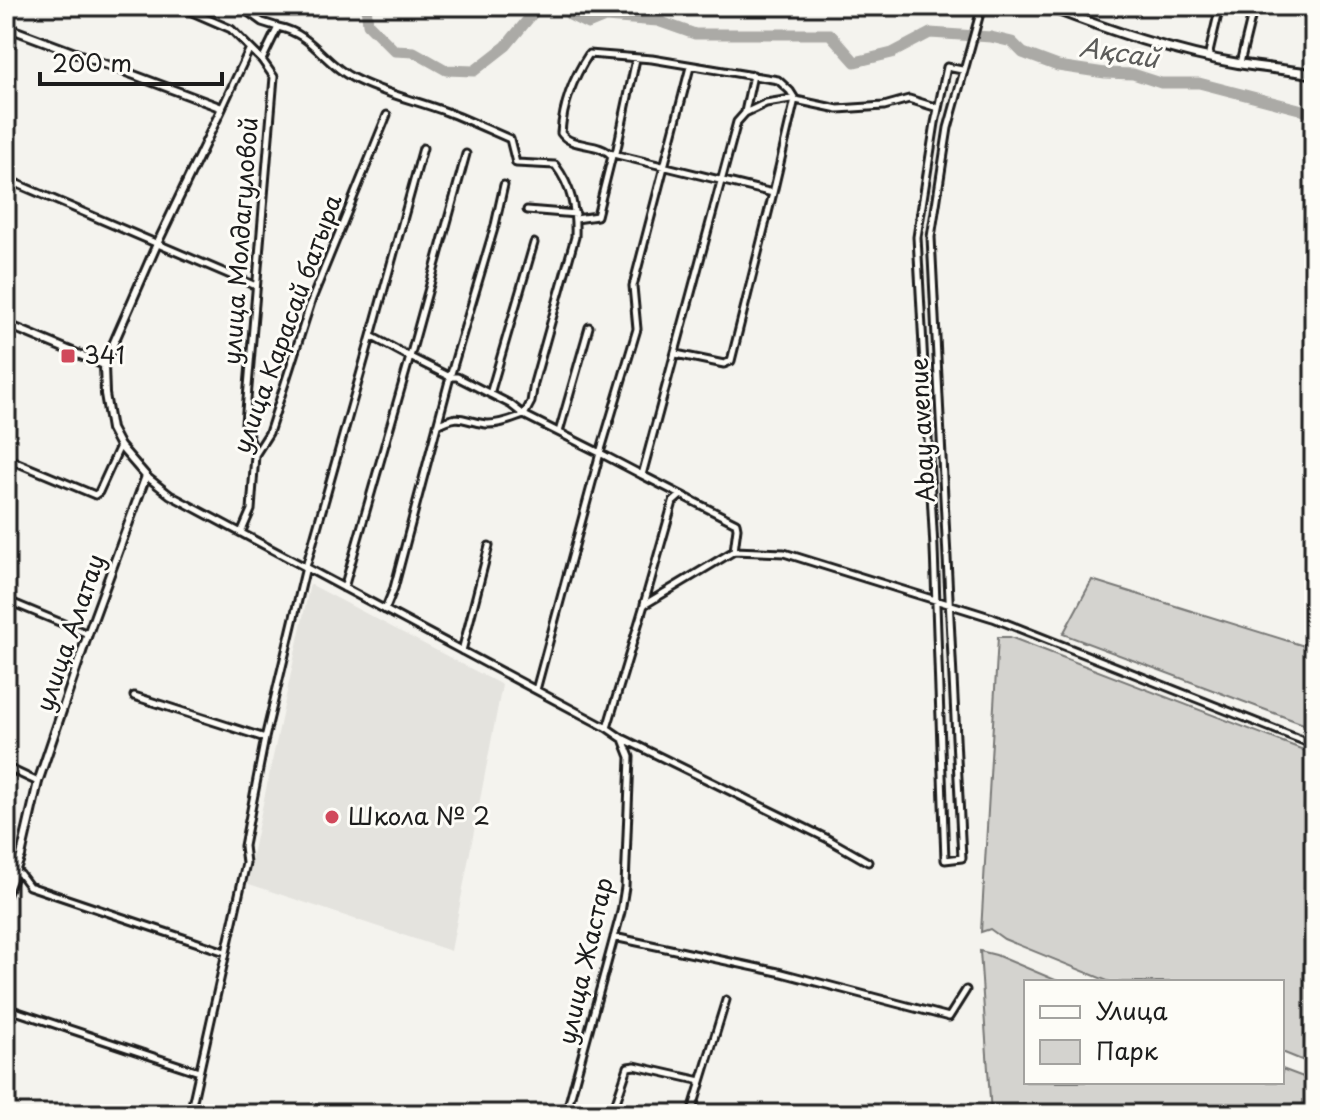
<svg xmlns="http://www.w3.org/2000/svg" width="1320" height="1120" font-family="'Playpen Sans',sans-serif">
<rect width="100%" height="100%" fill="#f4f3ee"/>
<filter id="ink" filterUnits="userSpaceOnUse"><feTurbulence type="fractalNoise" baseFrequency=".0125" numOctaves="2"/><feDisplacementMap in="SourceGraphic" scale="16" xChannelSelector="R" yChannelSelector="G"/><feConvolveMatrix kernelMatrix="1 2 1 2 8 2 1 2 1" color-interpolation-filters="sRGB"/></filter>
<g filter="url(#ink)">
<path fill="#e4e3de" d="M310,584L502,685L451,951L246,883Z"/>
<path fill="#d4d3cf" stroke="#787876" stroke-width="2" d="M1092,580L1314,649V728L1063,634Z
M998,637H1010L1314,754V1065L1282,1052V982H1110L1004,939L990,929L981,932Z
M980,951L996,955L1060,982H1026V1082H1282V1069L1314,1081V1114H991Z"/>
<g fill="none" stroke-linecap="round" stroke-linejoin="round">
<path stroke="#abaaa6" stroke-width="11" d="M366,6L368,24L395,51L414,52L446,70L474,71L506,46L539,6
M564,6L570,15L588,24L605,17L658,21L695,34H830L855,62L892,53L930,33L991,37L1012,42L1023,53L1058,66L1105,73L1133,74L1161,83H1199L1299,109L1314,115"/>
<g stroke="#1c1c1c" stroke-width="11">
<path id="minor" d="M178,6L231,29L262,60L274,77L245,423L255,455
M240,6L262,22L278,27L262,60
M278,27C313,34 323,63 353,78C384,94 415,100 447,112C468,120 489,130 510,139L516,163L555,165C572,187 576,210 575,237L534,383L531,402L524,415C512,419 499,425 486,424C460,421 464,412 437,425
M1208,57L1220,6
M1240,63L1254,6
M962,70L947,67L935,123L917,237L934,548L945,860L962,858L931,237L948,128L982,6
M222,108L250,48
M745,112L753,75
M616,153L636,59
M466,154L410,357L450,377H457L510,404L524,415L600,453L637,329L633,286L690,67
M6,179L256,286
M527,210L576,214
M576,219L597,216L612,156C598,141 572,149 561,133C563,105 573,78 589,54L652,59L778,80L790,91L795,99L773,193L609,153
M676,354L724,364L731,361L773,193
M490,394L534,243
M559,432L589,327
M6,458L95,495L99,492L120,446
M642,475L736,523L737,528L734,551
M146,476L170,495L607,728L623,739L630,757L625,887L621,912L566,1114
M241,533L251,510L255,455L269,433L312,299L387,115
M344,588L410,357L371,336L423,148
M6,600L88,634
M644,604L673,502L681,495
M385,610L394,588L450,377L495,225L504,185
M462,651L489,546
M536,690L600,453L642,475L737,122L745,113L766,103L791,99L838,109L884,106L909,99L938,108
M134,696L265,738
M607,728L644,605L734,551L784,553L993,618L1314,745
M624,739L826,838L868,862
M6,767L38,782
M6,867L20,874L29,886L225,952
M614,937L778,972L949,1017L966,990
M6,1008L199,1072
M190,1114L246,863L244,846L265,738L306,567L371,336
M612,1114L628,1067L635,1066L701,1081
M691,1114L726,1000"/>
</g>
<g stroke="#1c1c1c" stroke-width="12">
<path id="tertiary" d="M6,27L222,108L157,244L104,365L105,394L111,429L120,446L146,476L88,634L38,782L21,856L6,895
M6,324L104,365"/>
</g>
<g stroke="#1c1c1c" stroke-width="13">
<path id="secondary" d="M1046,6C1109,30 1174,53 1241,64C1265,68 1290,70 1314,74"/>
</g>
<use href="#minor" stroke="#fdfcf7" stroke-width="5"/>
<use href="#tertiary" stroke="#fdfcf7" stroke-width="6"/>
<use href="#secondary" stroke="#fdfcf7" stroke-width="7"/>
</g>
</g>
<g fill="#d1495b" stroke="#fdfcf7" stroke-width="3">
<rect x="60" y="348" width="16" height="16" rx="4"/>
<circle cx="332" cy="817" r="8"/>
</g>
<g text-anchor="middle" stroke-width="6" stroke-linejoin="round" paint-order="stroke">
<g font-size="24" fill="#1c1c1c" stroke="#fdfcf7">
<text transform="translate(241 241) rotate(-86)" y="8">улица Молдагуловой</text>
<text transform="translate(288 324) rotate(-70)" y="8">улица Карасай батыра</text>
<text transform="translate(923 430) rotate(-93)" y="8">Abay avenue</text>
<text transform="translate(71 633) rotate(-71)" y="8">улица Алатау</text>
<text transform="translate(586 961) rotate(-77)" y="8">улица Жастар</text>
</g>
<g font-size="24" fill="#1c1c1c" stroke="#fdfcf7" text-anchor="start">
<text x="84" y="364">341</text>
<text x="348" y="825">Школа № 2</text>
</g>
<g font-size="26" font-style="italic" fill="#5c5c5a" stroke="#fdfcf7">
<text transform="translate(1119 53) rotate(9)" y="9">Ақсай</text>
</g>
</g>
<rect width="1320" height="1120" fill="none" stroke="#fdfcf7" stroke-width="32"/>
<rect x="16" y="16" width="1288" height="1088" fill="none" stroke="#1c1c1c" stroke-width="3" filter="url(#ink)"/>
<rect x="1024" y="980" width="260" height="104" fill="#fdfcf7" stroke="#a3a29f" stroke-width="2"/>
<rect x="1040" y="1006" width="40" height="12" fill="#fdfcf7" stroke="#a3a29f" stroke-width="2"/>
<text x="1096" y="1020" font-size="24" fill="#1c1c1c">Улица</text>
<rect x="1040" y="1040" width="40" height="24" fill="#d4d3cf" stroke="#a3a29f" stroke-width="2"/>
<text x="1096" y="1060" font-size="24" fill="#1c1c1c">Парк</text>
<path d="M40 72v12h182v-12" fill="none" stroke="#1c1c1c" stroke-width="4"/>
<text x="52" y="72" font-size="24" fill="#1c1c1c" stroke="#fdfcf7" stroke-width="6" paint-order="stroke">200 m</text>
</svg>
